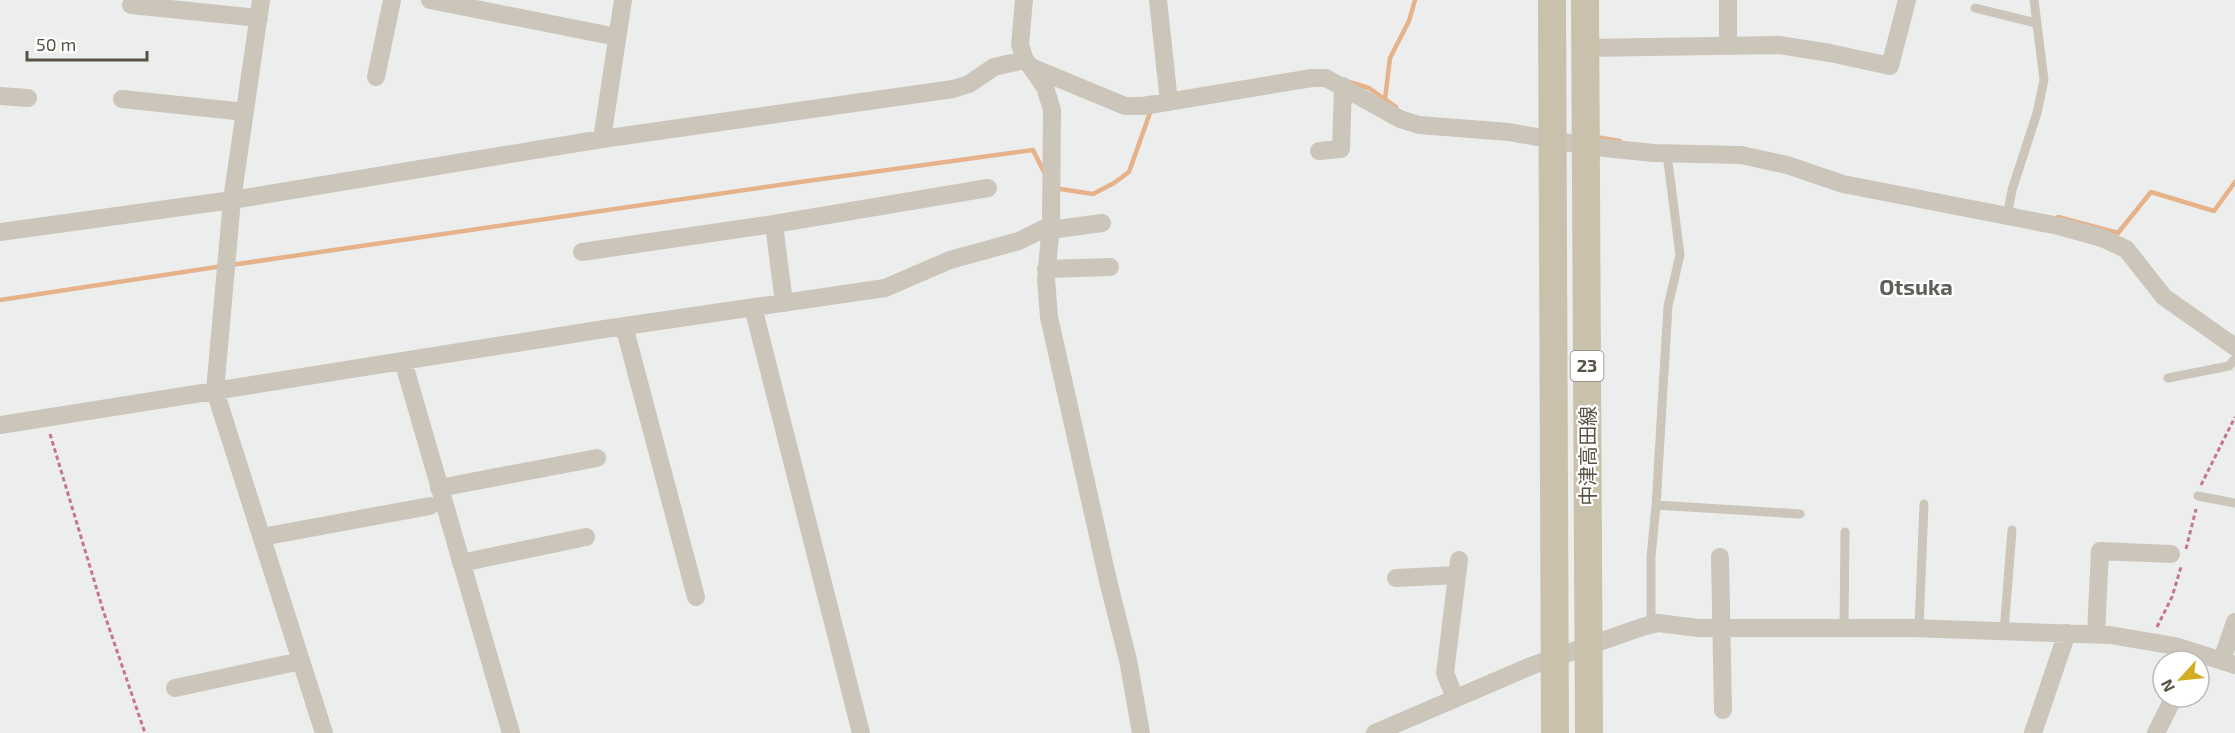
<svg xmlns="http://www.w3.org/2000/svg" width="2235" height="733" font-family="'Exo 2','Noto Sans JP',sans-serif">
<rect width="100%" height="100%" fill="#eceeee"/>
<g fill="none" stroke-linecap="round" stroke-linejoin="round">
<path stroke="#e6b28a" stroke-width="4.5" d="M1349,82L1369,88L1396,107
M1385,99L1390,58L1409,21L1415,0
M1596,137L1620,141
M1054,188L1093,194L1114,183L1129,172L1151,110
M2058,217L2118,233L2151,192L2214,211L2235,182
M231,265L800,182L1033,150L1045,174
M0,300L223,266"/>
<path stroke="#c7758b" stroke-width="3" stroke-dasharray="4.5 3" stroke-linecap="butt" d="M50,434L103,610L145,733
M2201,485L2235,417
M2186,549L2196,509
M2157,627L2172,597L2181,567"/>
<path stroke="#cbc5ba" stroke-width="9" d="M1975,8L2036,23
M2007,217L2012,190L2037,113L2044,80L2034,0
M2168,378L2229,366L2235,359
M2198,496L2235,503
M1656,505L1800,514
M1651,625V557L1656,506L1668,306L1680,255L1667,154
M1844,628L1845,532
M1919,628L1924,504
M2004,631L2012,530"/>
<path stroke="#cbc5ba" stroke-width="18" d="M261,0L232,200L215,391L324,733
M430,0L617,37
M1024,0L1020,45L1025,60
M1158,0L1169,102
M131,5L259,18
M1728,44V0
M1585,48L1779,45L1830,53L1890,66L1907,0
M1031,67L1045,87L1052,110L1051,225L1046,279L1049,317L1109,585L1128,660L1141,733
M376,77L392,0
M0,96L28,98
M122,99L245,112
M602,139L623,0
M1319,151L1341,149L1343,86
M774,224L988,188
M1050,230L1102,223
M0,232L232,200L602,139L953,89L969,84L994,67L1025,60L1031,67L1125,106H1143L1312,78H1326L1400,119L1419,125L1509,132L1586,146L1653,153L1741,155L1787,165L1843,184L2059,226L2102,238L2126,249L2164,297L2235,347
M582,252L774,224L784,303
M1046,269L1110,267
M753,307L861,733
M624,326L696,597
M403,361L511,733
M0,425L598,330L885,288L950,260L1019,241L1051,225
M439,488L597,458
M262,537L430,506
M1720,557L1723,710
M461,563L586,537
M1396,578L1457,575
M2096,634L2100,551L2171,554
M2222,660L2235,622
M175,688L301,661
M1455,698L1445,673L1459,560
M1375,733L1531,666L1642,627L1658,623L1698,628H1911L2110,635L2175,646L2235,665
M2033,733L2067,633
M2156,733L2174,697"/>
<path stroke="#cac1ac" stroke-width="28" d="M1552,0L1555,733
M1585,0L1589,733"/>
</g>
<g text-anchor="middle" stroke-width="4.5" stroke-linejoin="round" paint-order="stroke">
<rect fill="#fff" stroke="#8a867d" stroke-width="1.5" x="1570.5" y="351" width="33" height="30" rx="4.5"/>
<g font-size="18" font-weight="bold" fill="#585245">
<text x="1587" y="372">23</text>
</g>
<g font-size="20" fill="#585245" stroke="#fff">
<text transform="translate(1588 456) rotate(-90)" y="7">中津高田線</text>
</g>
<g font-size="22" font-weight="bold" fill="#605f59" stroke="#fff">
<text x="1916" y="295">Otsuka</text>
</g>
</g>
<g transform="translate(2181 679) rotate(243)"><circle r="28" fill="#ffffff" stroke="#bcbab5" stroke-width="1.5"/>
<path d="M0-4.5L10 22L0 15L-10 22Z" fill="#d2ac22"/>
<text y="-9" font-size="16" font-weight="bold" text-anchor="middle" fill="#585245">N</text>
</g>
<path d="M27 51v9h120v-9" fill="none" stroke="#585245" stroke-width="3"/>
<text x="36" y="51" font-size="18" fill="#585245" stroke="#ffffff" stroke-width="4.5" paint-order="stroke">50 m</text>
</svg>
